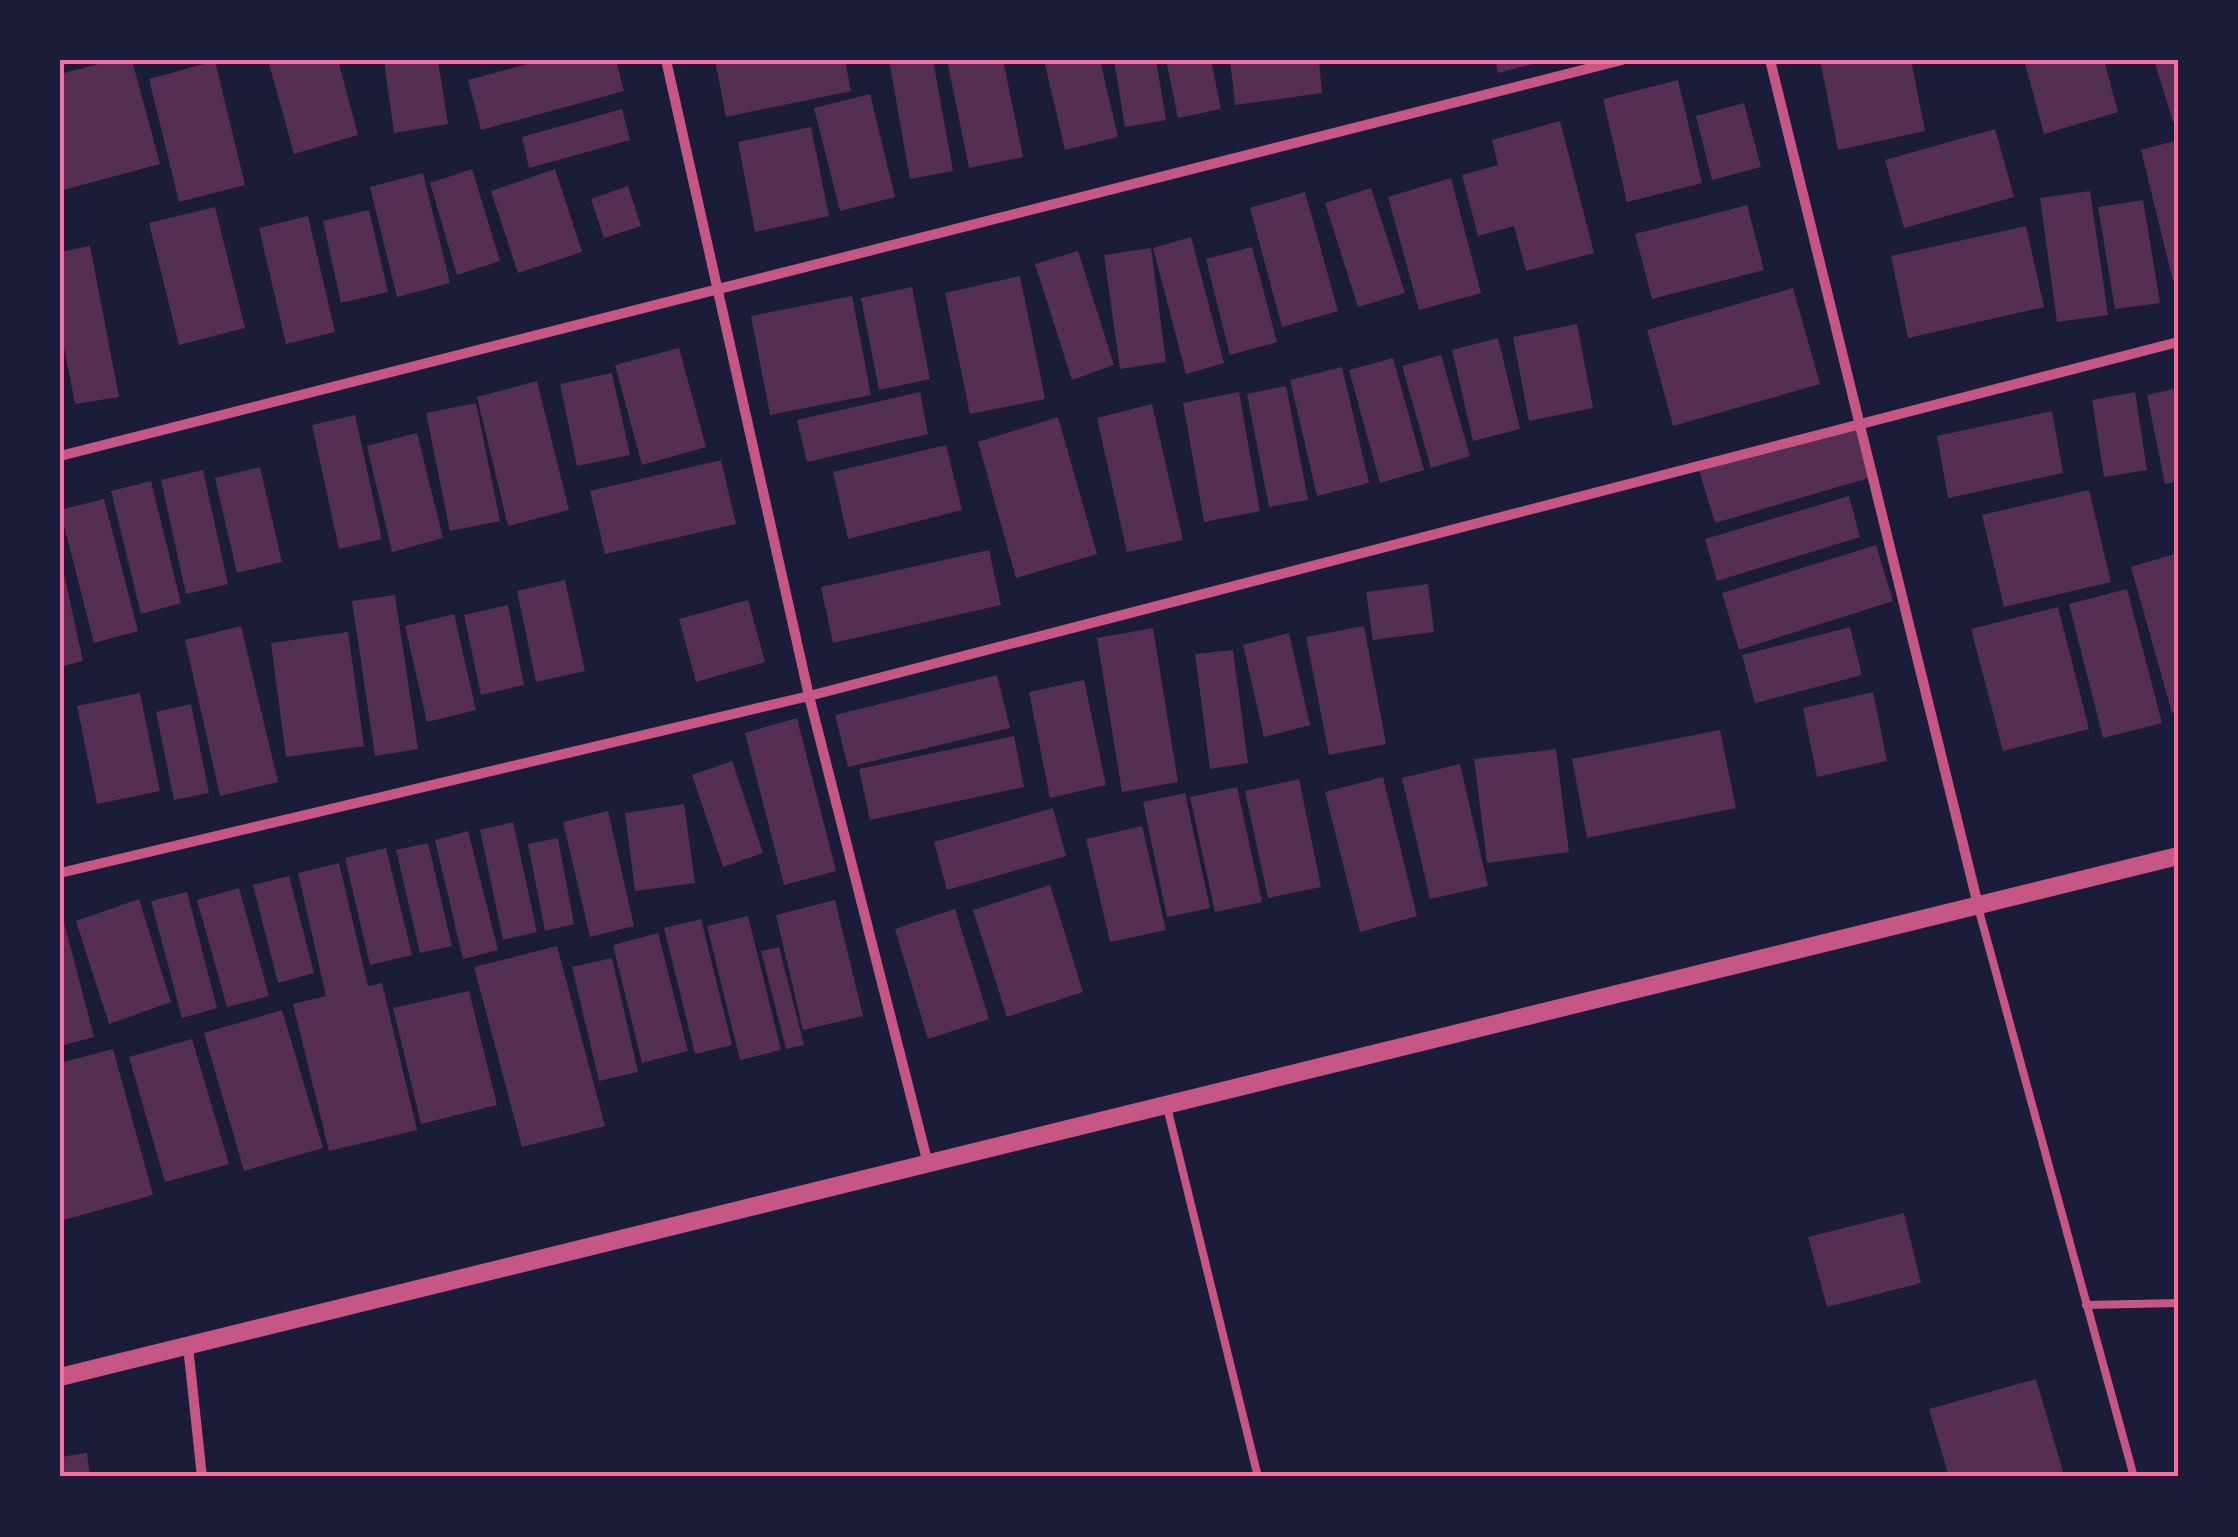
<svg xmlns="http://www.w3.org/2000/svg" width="2238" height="1537" font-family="Jost,sans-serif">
<rect width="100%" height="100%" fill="#1b1b3a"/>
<path fill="#542f53" d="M114,60H132L160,164L63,190L60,74Z
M268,60H338L358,135L294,154Z
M384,60H438L448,124L394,133Z
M542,60H616L624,91L481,130L468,80Z
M715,60H845L851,91L726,117Z
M889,60H933L953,171L910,179Z
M947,60H1003L1023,157L969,168Z
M1044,60H1100L1118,137L1065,150Z
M1114,60H1156L1166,120L1125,127Z
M1166,60H1211L1221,109L1178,118Z
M1230,60H1319L1322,93L1235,105Z
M1495,60H1544V61L1498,73Z
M1820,60H1911L1925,131L1838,150Z
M2024,60H2104L2118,112L2044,134Z
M2154,60H2178V121L2173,122Z
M215,61L245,185L179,202L149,79Z
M1678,80L1702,183L1627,202L1603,99Z
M870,94L895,197L840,211L814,108Z
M1744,103L1761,167L1712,180L1696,116Z
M622,109L630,140L529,168L522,137Z
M1560,121L1594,253L1526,271L1514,226L1478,236L1462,175L1498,165L1492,140Z
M811,127L829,216L755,232L738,142Z
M1995,129L2014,197L1904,228L1885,160Z
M2178,140V280L2173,281L2141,150Z
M472,169L500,261L457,275L430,183Z
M555,169L582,252L518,273L491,191Z
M423,173L450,283L397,297L370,187Z
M1451,178L1481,293L1419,310L1388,197Z
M628,186L641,226L604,238L591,199Z
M1371,188L1405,293L1358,307L1325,203Z
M2090,191L2108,315L2057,322L2040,198Z
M1305,192L1338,311L1282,327L1250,208Z
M2143,200L2160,303L2115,309L2098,207Z
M1747,205L1764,270L1652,299L1635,234Z
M215,207L245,328L179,345L149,223Z
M369,210L388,292L341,303L323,221Z
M308,216L335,332L286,344L259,228Z
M2026,226L2044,307L1908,338L1891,256Z
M1191,237L1224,363L1186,374L1153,248Z
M90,246L119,397L75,404L60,327V252Z
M1252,247L1277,342L1230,355L1206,259Z
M1151,248L1166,362L1120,369L1104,255Z
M1078,251L1114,365L1072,380L1035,264Z
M1020,276L1045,399L970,414L945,293Z
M912,287L930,379L879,390L861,298Z
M1793,288L1820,384L1673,426L1647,330Z
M852,296L871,395L770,415L751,316Z
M1577,324L1593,408L1529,421L1513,337Z
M1498,338L1520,429L1473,441L1452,350Z
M679,348L706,447L642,465L615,365Z
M1441,355L1470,456L1431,468L1402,366Z
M1393,358L1424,470L1380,483L1349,370Z
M1342,367L1369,483L1317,496L1290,380Z
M612,373L630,455L577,466L560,384Z
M537,381L569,510L508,526L477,397Z
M1286,386L1308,500L1269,507L1247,394Z
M2178,388V481L2165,484L2147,395Z
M920,392L928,434L807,462L797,420Z
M1239,392L1260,511L1204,522L1183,403Z
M2135,392L2147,470L2104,477L2092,400Z
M476,403L500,521L450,531L426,413Z
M1152,404L1183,540L1127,552L1097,418Z
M2052,411L2063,473L1948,498L1937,436Z
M355,415L382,539L339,549L312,425Z
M1058,417L1097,554L1016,578L978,442Z
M1856,424L1872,477L1715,523L1699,470Z
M417,433L443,538L392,552L367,446Z
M946,445L962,510L848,539L833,472Z
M721,460L736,524L605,554L590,491Z
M260,467L282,562L237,573L215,478Z
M203,470L228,584L186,594L161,480Z
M151,481L181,603L141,614L111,491Z
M2089,490L2111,582L2004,607L1982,515Z
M1849,496L1860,537L1717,581L1705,539Z
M104,499L138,631L94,643L60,510Z
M1876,545L1893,601L1739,650L1722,593Z
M989,550L1001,605L833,643L821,587Z
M2178,553V712L2172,713L2131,567Z
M60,555L83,661L60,667Z
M565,580L585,671L536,682L517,591Z
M1428,584L1434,632L1373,640L1366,592Z
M2127,589L2162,723L2103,738L2069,604Z
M395,595L418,749L375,756L352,601Z
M748,600L765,662L696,682L679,619Z
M508,605L524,685L481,695L464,615Z
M2058,607L2089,729L2003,751L1971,629Z
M454,614L476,710L427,722L405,626Z
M241,626L278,782L220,796L185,640Z
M1364,626L1386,744L1329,755L1306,637Z
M1850,627L1862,675L1755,703L1742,655Z
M1153,628L1178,782L1122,792L1097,638Z
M348,632L364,746L286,757L271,643Z
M1289,633L1310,725L1264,737L1243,645Z
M1233,650L1248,763L1210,769L1195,654Z
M997,675L1010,728L848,767L835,715Z
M1084,680L1106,785L1050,798L1029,692Z
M1873,692L1887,761L1817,777L1803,708Z
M140,693L160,791L97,804L77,706Z
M191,704L209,793L174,800L156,712Z
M797,718L836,871L784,885L745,733Z
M1720,730L1736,808L1587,838L1572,759Z
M1014,736L1024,787L870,820L859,769Z
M1556,749L1569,852L1487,863L1474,759Z
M732,761L763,853L723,867L692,775Z
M1460,764L1488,886L1430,899L1402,778Z
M1383,777L1417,916L1360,932L1325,792Z
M1299,779L1321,887L1268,898L1245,791Z
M1237,787L1262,902L1215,912L1190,797Z
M1185,793L1210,908L1167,917L1143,802Z
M684,804L695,883L635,891L625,813Z
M1053,808L1066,856L947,890L934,842Z
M608,811L634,926L590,937L563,822Z
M513,822L537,932L503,940L480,830Z
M1142,826L1166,930L1110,942L1086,839Z
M468,831L498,950L463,959L435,840Z
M558,838L574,924L545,931L528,844Z
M428,843L452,946L420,953L396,850Z
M386,848L412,955L370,965L345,858Z
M339,863L368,986L382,983L417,1130L329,1151L293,1004L326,996L298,873Z
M289,876L314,973L278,983L253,885Z
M1050,885L1083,992L1007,1017L973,910Z
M239,888L269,996L227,1007L197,900Z
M187,892L217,1008L182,1018L151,901Z
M139,899L171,1002L109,1024L76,921Z
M835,900L863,1016L803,1030L776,915Z
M955,909L989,1019L928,1039L895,929Z
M748,916L781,1050L740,1060L707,926Z
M701,919L732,1045L695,1054L664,928Z
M64,922L94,1037L60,1046V923Z
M658,933L688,1051L642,1063L613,945Z
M557,946L605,1126L522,1147L474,967Z
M779,947L804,1045L786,1049L761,951Z
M612,958L638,1072L599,1081L572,967Z
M469,991L497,1105L421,1124L393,1008Z
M282,1010L323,1148L244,1171L204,1033Z
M192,1039L229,1164L165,1182L129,1057Z
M113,1049L153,1195L60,1221V1063Z
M1904,1213L1921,1283L1827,1307L1808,1237Z
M2036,1379L2064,1475L1949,1477L1929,1409Z
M87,1453L90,1477H60V1457Z"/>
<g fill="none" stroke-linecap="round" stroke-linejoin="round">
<path stroke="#c65784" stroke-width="8" d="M1978,907L2134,1477
M1167,1107L1258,1477
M2086,1305L2178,1303"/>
<path stroke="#c65784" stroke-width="10" d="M666,60L809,696L927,1160
M1770,60L1978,905
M60,456L1622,60
M60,873L809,696L2178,342
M188,1346L202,1477"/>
<path stroke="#c65784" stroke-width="18" d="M60,1377L2178,856"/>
</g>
<rect width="2238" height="1537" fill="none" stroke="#1b1b3a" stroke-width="125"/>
<rect x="62" y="62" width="2114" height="1412" fill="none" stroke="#ff6b9d" stroke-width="4"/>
</svg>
